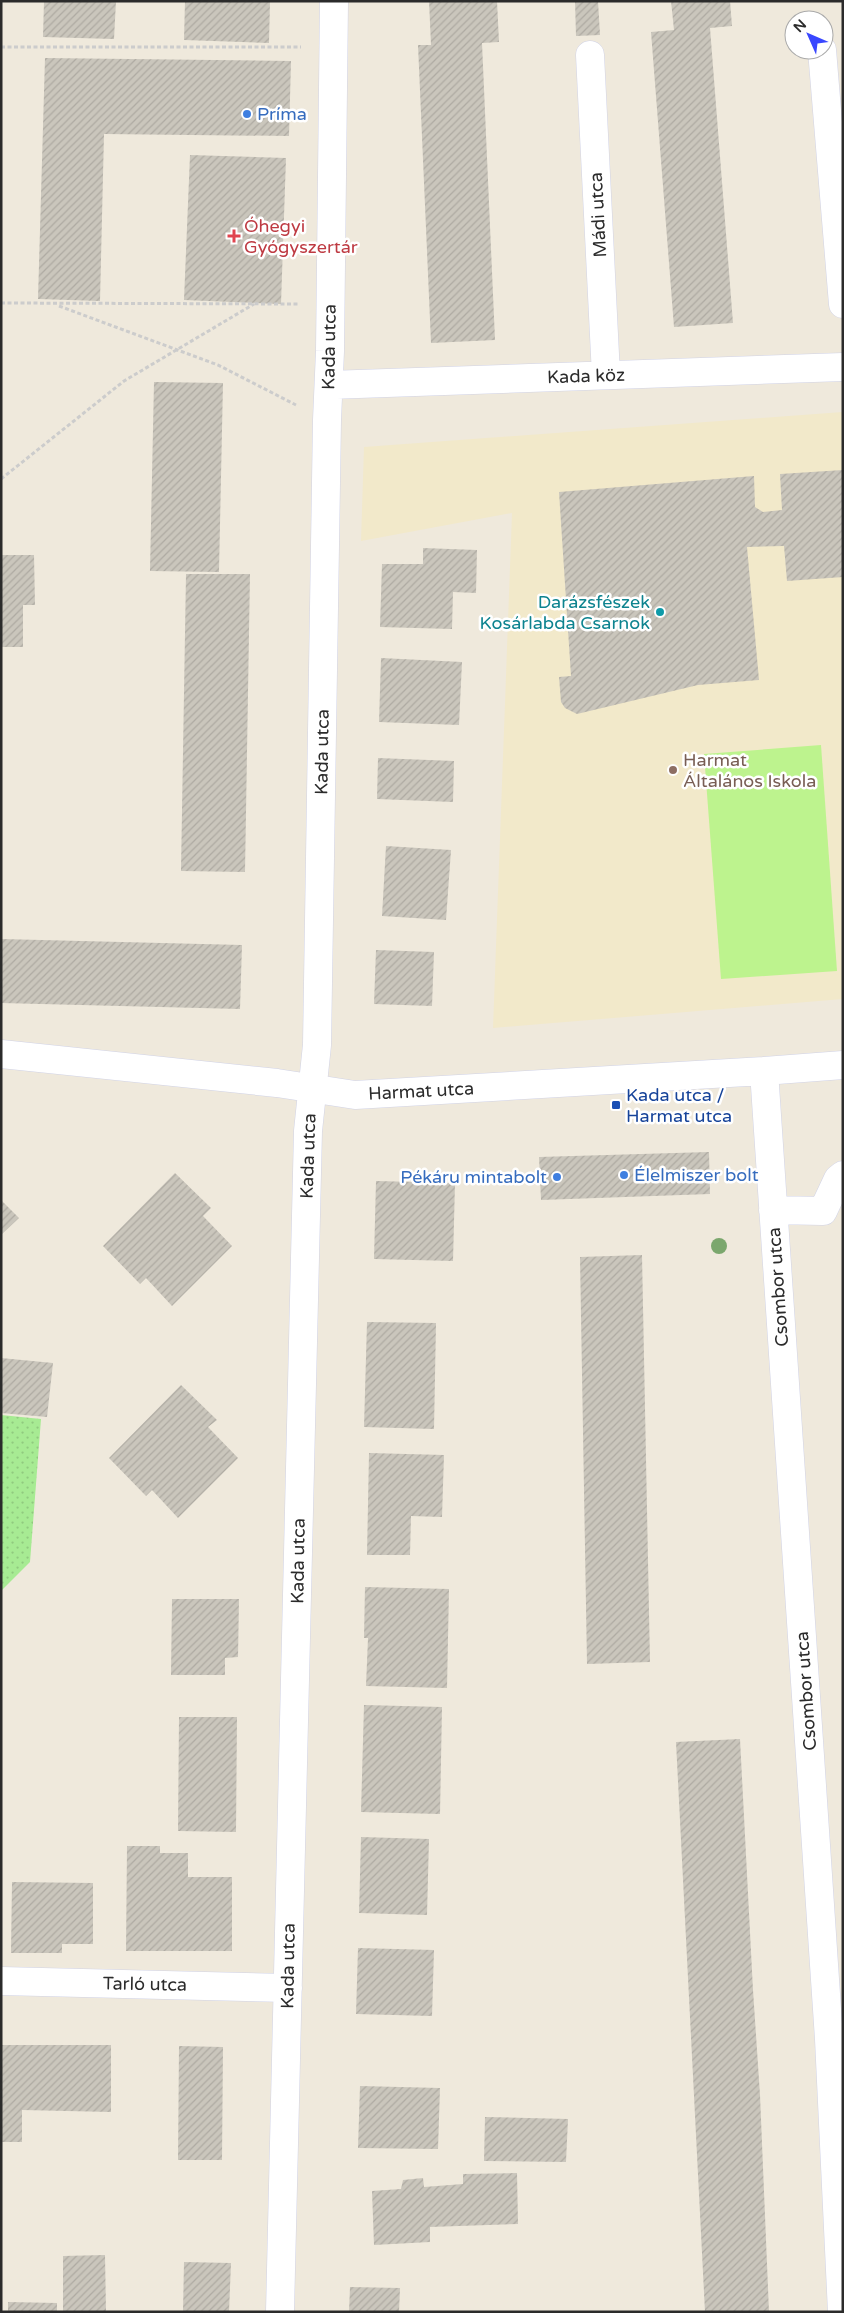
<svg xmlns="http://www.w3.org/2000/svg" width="844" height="2313" font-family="'Varela Round',sans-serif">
<defs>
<pattern id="grass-dots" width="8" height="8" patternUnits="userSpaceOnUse" patternTransform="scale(1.25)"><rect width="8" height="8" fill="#a7eb93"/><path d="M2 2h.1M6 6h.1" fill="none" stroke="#90ca7f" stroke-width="1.8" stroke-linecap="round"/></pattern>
<pattern id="building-hatch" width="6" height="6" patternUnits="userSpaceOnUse" patternTransform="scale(1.25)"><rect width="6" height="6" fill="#cac6bc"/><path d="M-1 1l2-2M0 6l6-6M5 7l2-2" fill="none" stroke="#aeaaa2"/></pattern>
</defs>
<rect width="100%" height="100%" fill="#efe9dc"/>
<path fill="#f2e9ca" d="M843,412V999L493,1028L512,513L361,541L364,447Z"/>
<path fill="url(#grass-dots)" d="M1,1415L41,1419L30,1562L1,1591Z"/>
<path fill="#bdf38e" d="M821,745L837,971L721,979L704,754Z"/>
<path fill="url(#building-hatch)" d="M44,1H116L114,39L43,37Z
M185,1H270L269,43L184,40Z
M429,1H497L499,42L482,43L495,340L431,343L418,45H431Z
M575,1H598L600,35L576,36Z
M671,1H730L732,26L710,28L733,323L674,327L651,32L674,30Z
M45,58L291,61L289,136L104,134L100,301L38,299Z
M190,155L286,158L281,304L184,300Z
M154,382L223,383L219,572L150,571Z
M843,470V577L787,581L784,546L747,547L759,680L698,685L577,714L565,708L561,702L559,677L571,676L559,492L754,476L755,507L763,512L782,510L780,474Z
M423,548L477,550L476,593L453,592L452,629L380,627L382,564H423Z
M1,555H34L35,605H23V647H1Z
M186,574H250L245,872L181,871Z
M381,658L462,662L459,725L379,722Z
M378,758L454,761L453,802L377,799Z
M386,846L451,850L446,920L382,916Z
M1,939L242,945L240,1009L1,1003Z
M376,950L434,952L432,1006L374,1004Z
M709,1152L710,1194L541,1200L539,1157Z
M175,1173L211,1208L203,1216L232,1246L172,1306L146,1278L140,1284L103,1246Z
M376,1181L455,1183L453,1261L374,1259Z
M1,1200L19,1218L1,1235Z
M642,1255L650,1662L587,1664L580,1257Z
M367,1322L436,1323L434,1429L364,1427Z
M1,1358L53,1363L47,1417L1,1413Z
M181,1385L217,1420L208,1427L238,1458L178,1518L152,1490L146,1496L109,1458Z
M369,1453L444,1455L442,1517L411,1516L410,1555H367Z
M365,1587L449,1589L447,1688L366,1686L368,1638H364Z
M172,1599H239L238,1657L225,1658V1675H171Z
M364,1705L442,1707L440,1814L361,1812Z
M179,1717H237L236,1832L178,1831Z
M740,1739L753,1990L760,2095L769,2312H705L676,1742Z
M361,1837L429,1839L427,1915L359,1913Z
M127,1846H160V1853H188V1877H232V1951H126Z
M12,1882L93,1883V1944H62V1953H11Z
M358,1948L434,1950L432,2016L356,2014Z
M1,2045H111V2112L22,2110V2142H1Z
M179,2046L223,2047L222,2160H178Z
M360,2086L440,2088L438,2149L358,2148Z
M485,2117L568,2119L566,2162L484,2161Z
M517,2173L518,2224L430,2227V2242L374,2245L372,2191L401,2189L403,2180L423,2178L424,2187L463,2184V2174Z
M105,2255L106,2312H63V2256Z
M184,2262L231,2263L229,2312H183Z
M350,2287L400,2288L399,2312H349Z
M8,2302L57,2303V2312H8Z"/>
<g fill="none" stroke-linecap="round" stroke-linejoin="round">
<g stroke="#d1d3e6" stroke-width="29">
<path id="minor" d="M822,50L843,304
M590,55L606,375
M329,385L843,367
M1,1054L277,1083L355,1095L764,1071L843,1065
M764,1071L829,2039L842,2312
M773,1210L823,1211L838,1179L843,1175
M1,1981L288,1988
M280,2312L308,1131L317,1045L327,420L330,351L334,1"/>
</g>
<path stroke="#ccc" stroke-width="3" stroke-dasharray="4 2.5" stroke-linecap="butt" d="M1,47H301
M1,303L298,304
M59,306L218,365L296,405
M1,479L124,381L254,304"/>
<use href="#minor" stroke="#fff" stroke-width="28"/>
</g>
<circle fill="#7ba76d" cx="719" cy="1246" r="8"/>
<g fill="#3f7fe0" stroke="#fff" stroke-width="2">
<circle cx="247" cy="114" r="5"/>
<circle cx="624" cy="1175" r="5"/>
<circle cx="557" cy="1177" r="5"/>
</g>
<path fill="#e0444e" stroke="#fff" stroke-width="2" d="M231.5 228.5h5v5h5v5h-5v5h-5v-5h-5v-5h5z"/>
<circle fill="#0f9aa8" stroke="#fff" stroke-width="2" cx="660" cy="612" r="5"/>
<circle fill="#8d6e63" stroke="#fff" stroke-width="2" cx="673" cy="770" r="5"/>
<rect fill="#1a4fb4" stroke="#fff" stroke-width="2" x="611" y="1100" width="10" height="10" rx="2.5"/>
<g text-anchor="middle" stroke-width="5" stroke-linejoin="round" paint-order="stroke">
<g font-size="18" fill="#366cbe" stroke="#fff" text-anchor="start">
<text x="257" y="120">Príma</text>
<text x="634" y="1181">Élelmiszer bolt</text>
<text x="547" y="1183" text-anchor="end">Pékáru mintabolt</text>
</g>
<g font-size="18" fill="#2b2b2b" stroke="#fff">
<text transform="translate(598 215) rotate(-93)" y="6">Mádi utca</text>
<text transform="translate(329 347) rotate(-89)" y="6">Kada utca</text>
<text transform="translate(586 376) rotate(-2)" y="6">Kada köz</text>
<text transform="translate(322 752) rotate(-89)" y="6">Kada utca</text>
<text transform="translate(421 1091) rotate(-3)" y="6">Harmat utca</text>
<text transform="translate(308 1156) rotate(-88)" y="6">Kada utca</text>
<text transform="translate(778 1287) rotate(-94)" y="6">Csombor utca</text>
<text transform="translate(298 1561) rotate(-89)" y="6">Kada utca</text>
<text transform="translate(806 1691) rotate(-94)" y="6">Csombor utca</text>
<text transform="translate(288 1966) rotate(-89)" y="6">Kada utca</text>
<text transform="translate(145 1984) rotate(1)" y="6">Tarló utca</text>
</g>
<g font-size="18" fill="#be3a42" stroke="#fff" text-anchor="start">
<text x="244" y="232">Óhegyi<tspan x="244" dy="21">Gyógyszertár</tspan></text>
</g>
<g font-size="18" fill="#0d838f" stroke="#fff" text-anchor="end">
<text x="650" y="608">Darázsfészek<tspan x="650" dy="21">Kosárlabda Csarnok</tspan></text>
</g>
<g font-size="18" fill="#785e54" stroke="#fff" text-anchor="start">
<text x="683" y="766">Harmat<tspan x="683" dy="21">Általános Iskola</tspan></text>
</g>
<g font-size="18" fill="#164399" stroke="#fff" text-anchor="start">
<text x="626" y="1101">Kada utca /<tspan x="626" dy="21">Harmat utca</tspan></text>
</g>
</g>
<rect width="844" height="2313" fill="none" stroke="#2b2b2b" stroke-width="5"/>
<g transform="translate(809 35) rotate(315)"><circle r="24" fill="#ffffff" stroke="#aaaaaa"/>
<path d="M0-4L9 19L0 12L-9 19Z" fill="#3947ff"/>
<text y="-8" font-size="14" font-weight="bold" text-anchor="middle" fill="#2b2b2b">N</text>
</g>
</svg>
